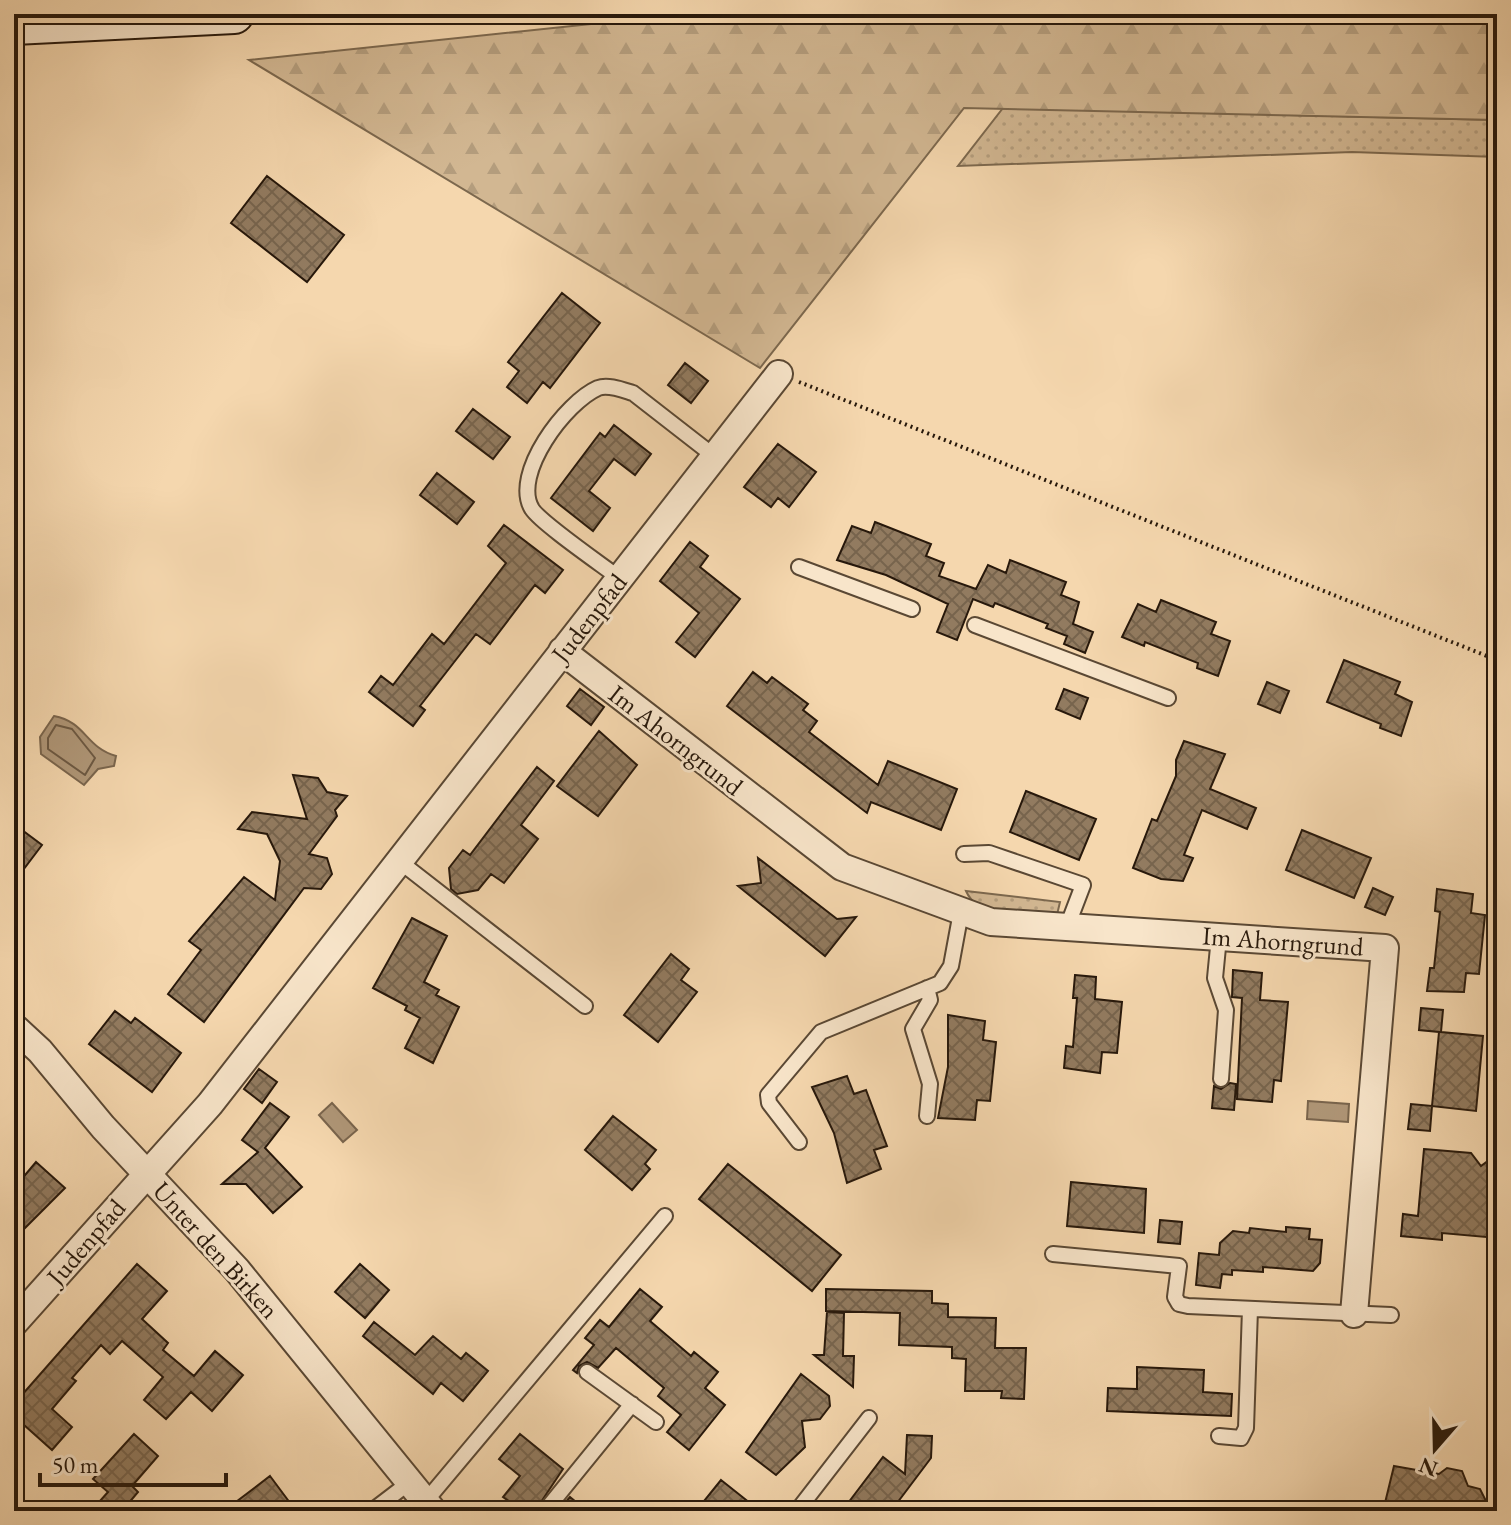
<svg xmlns="http://www.w3.org/2000/svg" width="1511" height="1525" font-family="'EB Garamond',serif">
<defs>
<pattern id="grass-dots" width="8" height="8" patternUnits="userSpaceOnUse" patternTransform="scale(2)"><rect width="8" height="8" fill="#d2b792"/><path d="M2 2h.1M6 6h.1" fill="none" stroke="#b49d7d" stroke-width="1.8" stroke-linecap="round"/></pattern>
<pattern id="forest-firs" width="22" height="20" patternUnits="userSpaceOnUse" patternTransform="scale(2)"><rect width="22" height="20" fill="#d2b792"/><path d="M5 1l3.5 6h-7zM16 11l3.5 6h-7z" fill="#b49d7d"/></pattern>
<pattern id="building-cross-hatch" width="8" height="8" patternUnits="userSpaceOnUse" patternTransform="scale(2)"><rect width="8" height="8" fill="#927b60"/><path d="M0 0l8 8M0 8l8-8" fill="none" stroke="#77644d"/></pattern>
</defs>
<rect width="100%" height="100%" fill="#f5d7ae"/>
<filter id="stains"><feTurbulence type="fractalNoise" baseFrequency=".0025" numOctaves="4"/><feColorMatrix values="0 0 0 0 .2 0 0 0 0 .09 0 0 0 0 .02 0 0 0 .5 -.17"/></filter>
<radialGradient id="worn" r=".72"><stop offset=".6" stop-color="#630" stop-opacity="0"/><stop offset="1" stop-color="#630" stop-opacity=".3"/></radialGradient>
<path fill="url(#grass-dots)" stroke="#7c684e" stroke-width="2" d="M1003,108L1497,120V157L1352,152L958,166Z
M966,891L1060,902L1056,919C1027,916 980,922 966,891Z"/>
<path fill="url(#forest-firs)" stroke="#7c684e" stroke-width="2" d="M686,14H1497V120L964,108L760,368L249,60Z"/>
<path fill="#af9677" stroke="#79644c" stroke-width="2" d="M54,716C86,722 85,747 116,756L114,766L98,769L84,785L41,754L40,737Z
M1308,1101L1349,1104L1348,1122L1307,1119Z
M332,1103L357,1130L343,1142L319,1115Z"/>
<g fill="none" stroke-linecap="round" stroke-linejoin="round">
<path stroke="#6b5741" stroke-width="2" d="M56,725L72,729L95,758L85,775L48,749V738Z"/>
</g>
<path fill="url(#building-cross-hatch)" stroke="#27180b" stroke-width="2" d="M267,176L344,235L307,282L231,223Z
M562,293L600,323L550,388L543,382L527,403L507,387L519,371L508,362Z
M685,363L708,381L691,403L668,385Z
M473,409L510,437L493,459L456,431Z
M614,425L651,454L635,475L614,459L589,491L610,508L593,531L551,498L600,433L605,437Z
M778,444L816,472L789,507L778,498L771,507L744,487Z
M437,473L474,502L457,524L420,495Z
M875,522L931,544L926,556L944,563L939,576L976,589L988,565L1006,573L1010,560L1066,582L1061,595L1079,602L1073,624L1093,632L1085,653L1064,644L1067,636L1046,628L1048,624L995,603L993,607L973,599L957,640L937,632L948,604L886,575L837,560L852,526L871,533Z
M504,525L563,570L545,593L535,585L490,644L476,634L420,706L425,710L413,726L369,692L381,676L393,685L432,634L444,644L506,563L488,546Z
M690,542L708,556L700,567L740,599L695,657L676,642L699,613L660,581Z
M1161,600L1216,622L1211,634L1230,641L1218,676L1197,668L1198,663L1145,642L1144,646L1122,637L1138,604L1156,612Z
M1344,660L1400,682L1395,694L1412,702L1401,736L1380,728L1381,724L1327,702Z
M753,672L767,683L772,677L808,704L803,710L817,721L809,732L878,785L888,761L957,789L941,830L871,802L867,813L727,706Z
M1267,682L1289,691L1280,713L1258,704Z
M580,689L604,707L591,725L567,706Z
M1064,689L1088,698L1080,719L1056,709Z
M599,731L637,765L598,816L557,786Z
M1184,741L1225,754L1210,789L1256,808L1247,829L1202,810L1184,855L1193,858L1183,881L1161,879L1133,868L1152,819L1157,821L1176,776V760Z
M537,767L554,781L521,825L538,839L504,883L491,874L478,890L457,894L451,889L449,868L463,850L470,855Z
M293,775L318,778L327,792L347,796L335,810L337,816L309,854L327,858L332,874L321,889L304,888L204,1022L168,994L201,950L189,941L244,877L275,900L280,861L267,834L238,829L252,812L307,819Z
M1026,791L1096,819L1079,860L1010,832Z
M14,824L42,845L14,882Z
M1302,830L1371,858L1354,898L1286,870Z
M758,858L837,919L856,917L825,956L738,886L761,883Z
M1373,888L1393,897L1385,915L1365,907Z
M1437,889L1473,894L1471,913L1485,915L1479,974L1466,973L1464,992L1427,991L1430,968H1434L1440,912L1435,911Z
M412,918L447,936L424,982L439,990L436,995L459,1007L433,1063L405,1048L420,1018L405,1010L407,1006L373,988Z
M671,954L689,969L681,980L697,992L658,1042L624,1015Z
M1233,970L1262,973L1260,1000L1288,1002L1281,1081L1274,1080L1272,1102L1237,1099L1242,998L1232,997Z
M1075,975L1096,977L1095,999L1122,1002L1117,1053L1102,1052L1100,1073L1064,1068L1066,1046L1073,1047L1077,998H1073Z
M1421,1008L1443,1010L1441,1032L1483,1036L1476,1111L1432,1106L1430,1131L1408,1129L1411,1104L1432,1106L1439,1032L1419,1030Z
M115,1011L131,1023L135,1018L181,1053L152,1092L89,1044Z
M948,1015L985,1021L983,1040L996,1042L990,1101L977,1100L975,1120L938,1118L948,1067Z
M259,1069L277,1082L262,1103L244,1089Z
M847,1076L854,1094L866,1090L887,1146L874,1150L881,1169L847,1183L834,1133L812,1087Z
M1230,1083L1236,1084L1234,1110L1212,1108L1214,1086L1221,1089Z
M270,1103L289,1117L265,1148L302,1187L273,1213L246,1184H222L258,1152L242,1140Z
M613,1116L656,1150L645,1164L650,1169L632,1190L585,1150Z
M1424,1149L1471,1153L1481,1166L1497,1154V1238L1442,1233V1240L1401,1236L1403,1214L1418,1216Z
M36,1162L65,1188L14,1239V1188Z
M728,1164L841,1255L812,1291L699,1199Z
M1071,1182L1146,1189L1144,1233L1067,1226Z
M1160,1220L1182,1222L1180,1244L1158,1242Z
M1286,1227L1310,1229L1309,1239L1322,1240L1320,1263L1313,1271L1263,1267V1272L1232,1270V1275L1222,1274L1220,1288L1196,1285L1199,1253L1219,1255L1220,1243L1233,1231L1249,1233L1250,1228L1286,1232Z
M137,1264L167,1291L142,1319L168,1343L163,1350L194,1376L215,1351L243,1375L212,1411L191,1392L166,1419L144,1400L163,1377L122,1341L110,1354L101,1345L72,1378L76,1381L52,1409L72,1427L52,1450L14,1416V1404Z
M360,1264L389,1290L365,1318L335,1292Z
M640,1289L662,1307L650,1321L691,1356L694,1352L718,1372L705,1388L725,1405L689,1450L667,1432L681,1415L658,1396L664,1388L616,1348L598,1368L587,1362L579,1366L577,1373L573,1370L594,1345L585,1338L600,1320L609,1327Z
M826,1289L932,1291V1303L948,1304V1317L996,1318L995,1348H1026L1024,1399L1001,1398L1002,1391H965L966,1359L952,1358V1347L899,1345L900,1313L826,1311Z
M827,1312L844,1313L843,1356H854L853,1387L814,1355H824Z
M374,1322L415,1355L433,1336L461,1359L466,1353L488,1371L463,1401L441,1383L433,1394L363,1336Z
M1137,1367L1204,1370L1203,1392L1232,1394L1231,1416L1107,1411L1108,1388L1137,1389Z
M801,1374L829,1396L830,1406L820,1419L802,1421L805,1447L776,1475L746,1452Z
M134,1434L158,1456L132,1486L138,1492L122,1511H91L108,1492L93,1479Z
M520,1434L563,1469L535,1511H503L510,1502L503,1497L520,1476L499,1459Z
M907,1435L932,1436L931,1458L891,1511H842L883,1457L905,1474Z
M1394,1466L1439,1474L1447,1468L1462,1471L1468,1486L1480,1489L1491,1511H1401L1384,1507Z
M270,1476L296,1511H224Z
M721,1480L760,1511H696Z
M570,1497L587,1511H558Z"/>
<g fill="none" stroke-linecap="round" stroke-linejoin="round">
<g stroke="#5a4834" stroke-width="18">
<path id="service" d="M799,567L912,609
M619,578C602,565 541,523 532,509C511,474 566,402 598,388C608,384 623,390 633,393L714,456
M975,625L1168,698
M964,854L989,853L1083,885L1067,927
M399,861L585,1006
M1219,937L1215,978L1226,1010L1221,1079
M927,1116L930,1084L913,1029L930,1000L927,988
M799,1142L769,1103L768,1095L821,1032L940,983L951,966L961,912
M1053,1254L1179,1266L1175,1297L1179,1304L1188,1306L1391,1315
M587,1372L656,1422
M1219,1436L1241,1438L1246,1428L1250,1309
M425,1502L665,1216
M372,1511L410,1482
M545,1511L632,1404
M797,1511L869,1418"/>
</g>
<g stroke="#5a4834" stroke-width="30">
<path id="minor" d="M562,651L842,867L991,922L1385,948L1354,1314
M14,1027L40,1051L103,1127L237,1270L433,1511
M14,1323L210,1104L779,374"/>
</g>
<g stroke="#27180b" stroke-width="42">
<path id="secondary" d="M14,25L234,14"/>
</g>
<path stroke="#27180b" stroke-width="4" stroke-dasharray="2 4" stroke-linecap="butt" d="M799,382L1497,660"/>
<use href="#service" stroke="#f8e5ca" stroke-width="14"/>
<use href="#minor" stroke="#f8e5ca" stroke-width="26"/>
<use href="#secondary" stroke="#f8e5ca" stroke-width="38"/>
</g>
<g text-anchor="middle" stroke-width="6" stroke-linejoin="round" paint-order="stroke">
<g font-size="26" fill="#27180b" stroke="#f8e5ca">
<text transform="translate(589 618) rotate(-52)" y="9">Judenpfad</text>
<text transform="translate(676 740) rotate(38)" y="9">Im Ahorngrund</text>
<text transform="translate(1283 941) rotate(4)" y="9">Im Ahorngrund</text>
<text transform="translate(86 1242) rotate(-49)" y="9">Judenpfad</text>
<text transform="translate(216 1250) rotate(48)" y="9">Unter den Birken</text>
</g>
</g>
<rect width="1511" height="1525" fill="none" stroke="#f5d7ae" stroke-width="48"/>
<rect x="16" y="16" width="1479" height="1493" fill="none" stroke="#27180b" stroke-width="4"/>
<rect x="24" y="24" width="1463" height="1477" fill="none" stroke="#27180b" stroke-width="2"/>
<g transform="translate(1435 1449) rotate(200)" stroke="#f8e5ca" stroke-width="6" paint-order="stroke">
<path d="M0-6L14 30L0 20L-14 30Z" fill="#27180b"/>
<text y="-12" font-size="22" font-weight="bold" text-anchor="middle" fill="#27180b">N</text>
</g>
<path d="M40 1473v12h186v-12" fill="none" stroke="#27180b" stroke-width="4"/>
<text x="52" y="1473" font-size="24" fill="#27180b" stroke="#f8e5ca" stroke-width="6" paint-order="stroke">50 m</text>
<rect width="100%" height="100%" filter="url(#stains)"/>
<rect width="100%" height="100%" fill="url(#worn)"/>
</svg>
